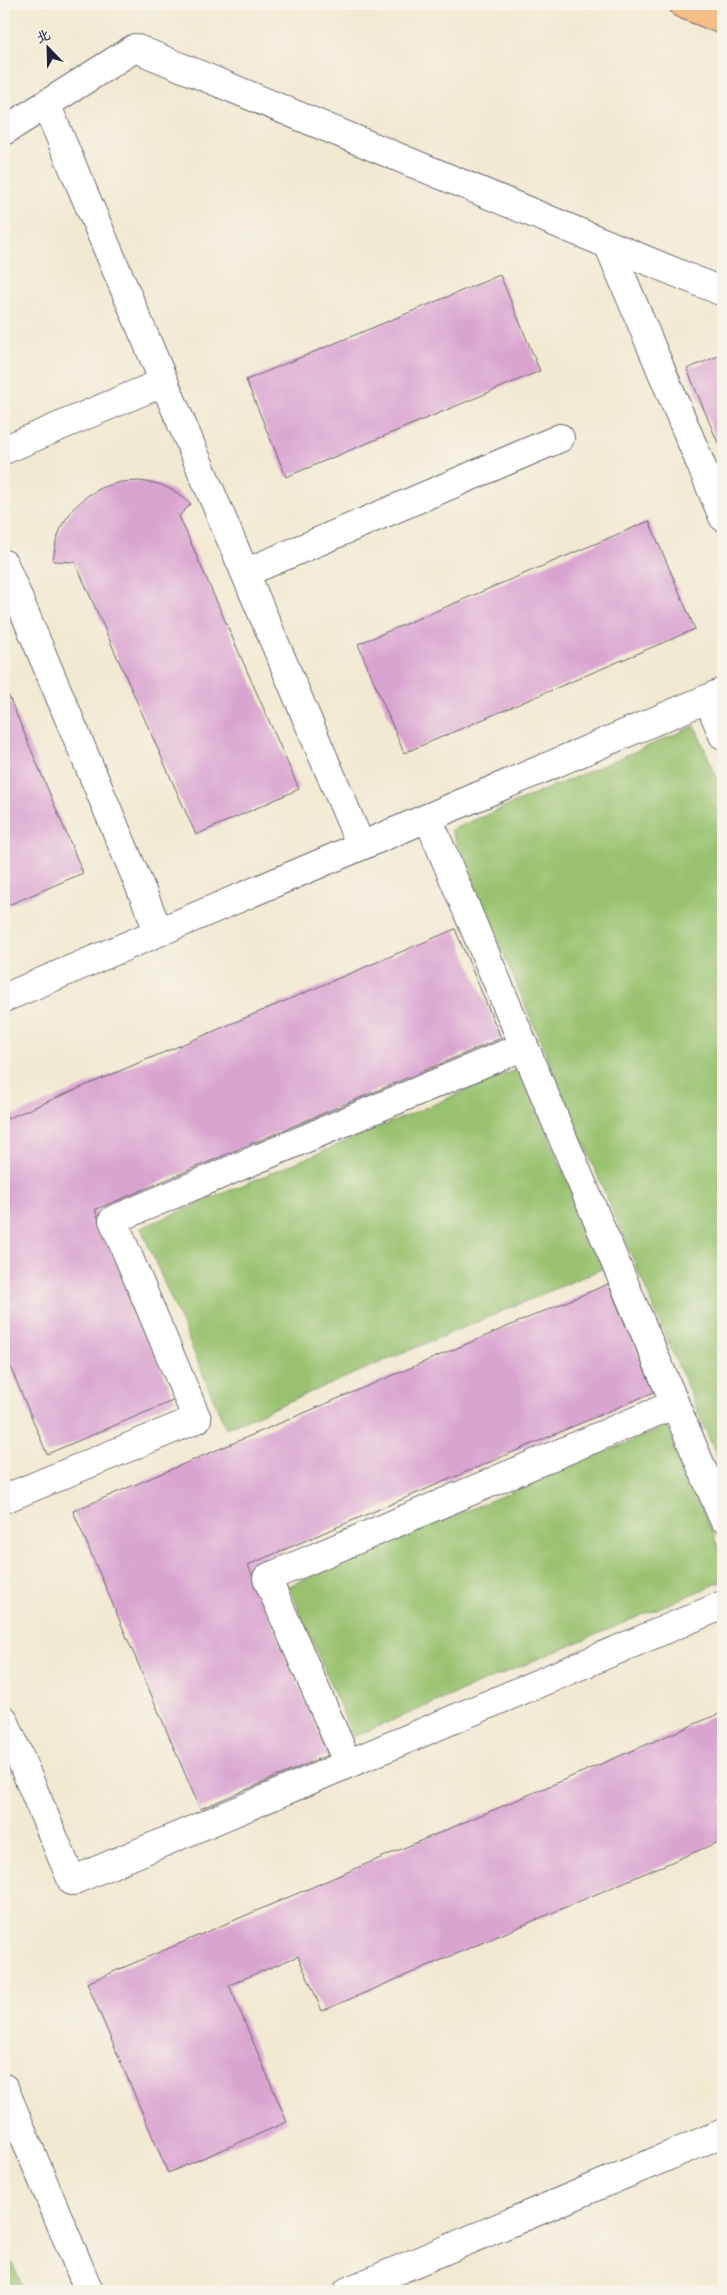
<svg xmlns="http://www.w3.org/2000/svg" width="727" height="2295" font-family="Caveat,'LXGW WenKai TC',sans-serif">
<rect width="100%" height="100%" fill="#f7f3e8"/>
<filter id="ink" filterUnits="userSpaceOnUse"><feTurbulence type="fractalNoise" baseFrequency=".02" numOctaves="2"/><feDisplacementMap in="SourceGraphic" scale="10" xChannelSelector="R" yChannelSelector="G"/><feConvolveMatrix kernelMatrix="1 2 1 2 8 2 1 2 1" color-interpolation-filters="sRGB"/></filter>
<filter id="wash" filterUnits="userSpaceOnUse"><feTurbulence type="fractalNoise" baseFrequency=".0096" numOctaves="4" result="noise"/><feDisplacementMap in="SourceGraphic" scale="20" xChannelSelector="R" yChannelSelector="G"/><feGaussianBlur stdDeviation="1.12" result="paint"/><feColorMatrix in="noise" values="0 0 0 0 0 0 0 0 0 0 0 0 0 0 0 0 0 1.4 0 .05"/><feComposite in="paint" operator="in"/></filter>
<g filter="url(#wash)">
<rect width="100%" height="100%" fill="#f2e9d2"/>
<path fill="#99c26f" stroke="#5e7255" d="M695,726L723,792V1471L451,830Z
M520,1068L604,1268L226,1428L141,1228Z
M667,1426L723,1558V1581L353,1737L289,1586Z
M4,2243L24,2291H4Z"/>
<g id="blocks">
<path fill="#daa4d1" d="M500,275L540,371L286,477L246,380Z
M723,354V455L687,369Z
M140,481L159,484L176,492L191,504L179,516L299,789L196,835L75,562L53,561L56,542L62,525L73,509L87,496L103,487L121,482Z
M649,521L695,629L404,753L358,644Z
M4,685L83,873L4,907Z
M455,929L501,1038L95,1210L175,1400L47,1454L4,1352V1120Z
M608,1284L654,1392L248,1565L328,1755L200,1809L73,1511Z
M723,1712V1840L322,2011L298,1956L229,1985L287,2122L168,2173L87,1983Z"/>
</g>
</g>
<g filter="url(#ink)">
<use href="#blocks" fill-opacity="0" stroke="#6b6870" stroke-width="1"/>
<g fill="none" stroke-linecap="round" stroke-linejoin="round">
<g stroke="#6b6870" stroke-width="30">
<path id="minor" d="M46,104L361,846
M4,131L135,48L723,292
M608,244L723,517
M4,450L164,382
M4,564L159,932
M245,573L560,438
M708,699L723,735
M428,818L723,1518
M4,998L723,692
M4,1499L197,1419L113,1220L524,1046
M4,1720L72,1881L723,1605
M348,1764L267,1578L675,1404
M4,2088L89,2291
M348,2291L723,2133"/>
</g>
<g stroke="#6b6870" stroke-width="30">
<path id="major" d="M683,4L723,20"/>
</g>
<use href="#minor" stroke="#fff" stroke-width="28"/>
<use href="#major" stroke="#f6be87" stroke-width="28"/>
</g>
</g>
<rect width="727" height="2295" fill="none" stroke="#f7f3e8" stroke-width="20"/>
<g transform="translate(48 48) rotate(337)" stroke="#f7f3e8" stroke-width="4" paint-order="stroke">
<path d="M0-4L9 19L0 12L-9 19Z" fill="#22223b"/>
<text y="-8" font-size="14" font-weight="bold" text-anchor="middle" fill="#22223b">北</text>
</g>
</svg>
